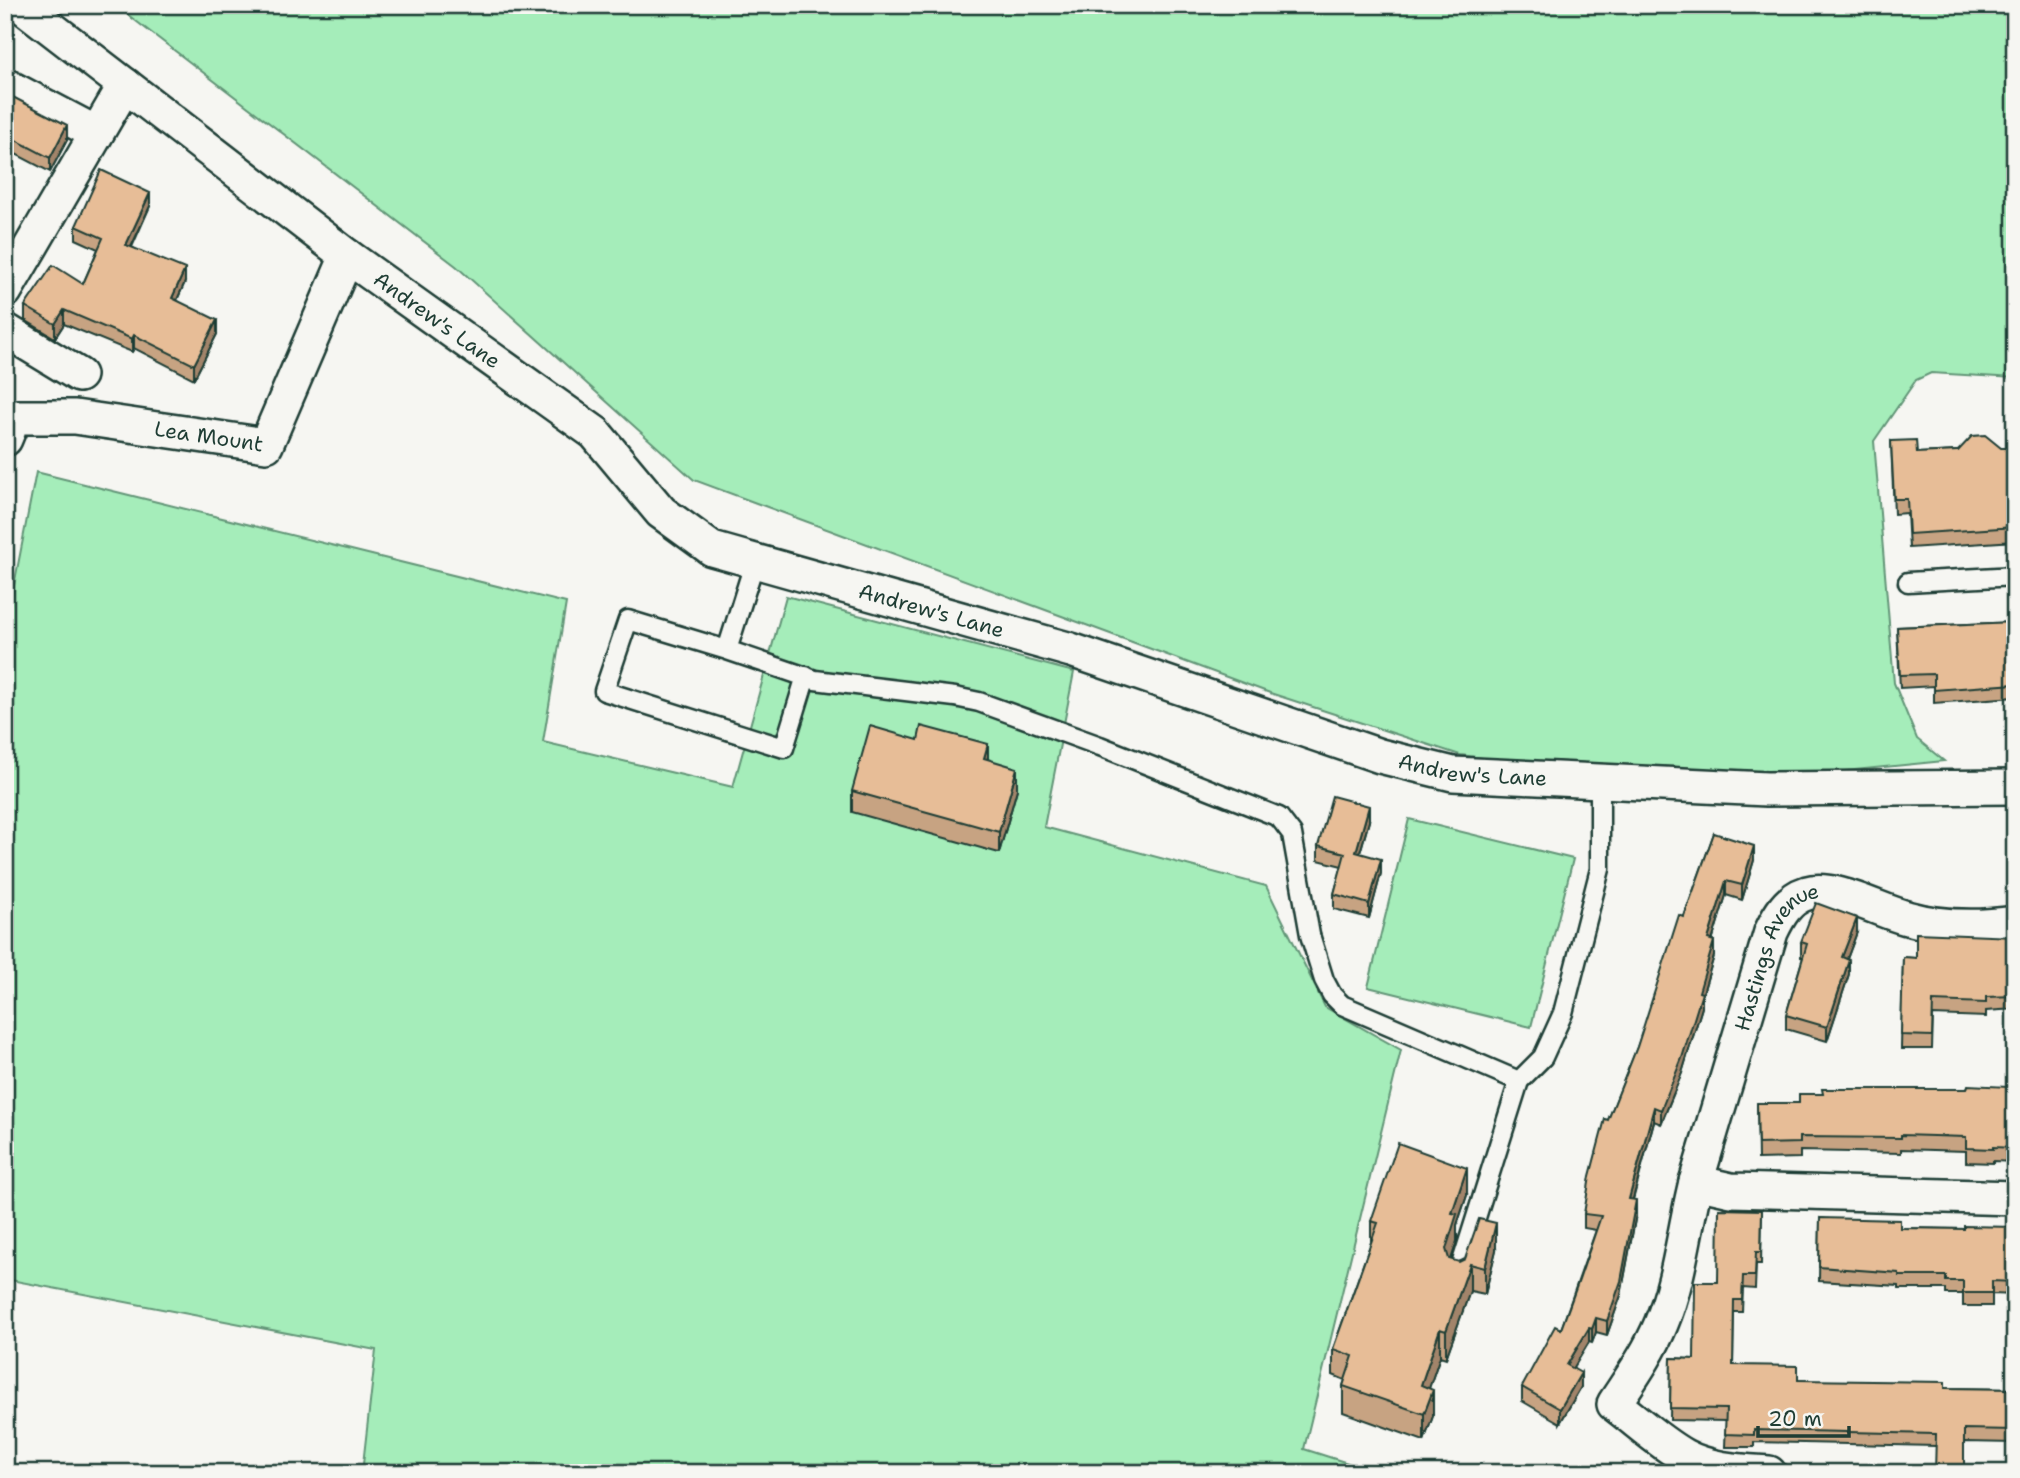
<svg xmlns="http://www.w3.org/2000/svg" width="2020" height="1478" font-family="'Shantell Sans',sans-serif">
<rect width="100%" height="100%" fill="#f6f6f2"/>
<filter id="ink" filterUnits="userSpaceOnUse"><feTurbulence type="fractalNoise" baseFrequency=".0143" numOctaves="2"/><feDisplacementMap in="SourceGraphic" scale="14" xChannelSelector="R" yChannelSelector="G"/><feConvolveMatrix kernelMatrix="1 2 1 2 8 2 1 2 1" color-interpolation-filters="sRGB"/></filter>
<g filter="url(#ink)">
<path fill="#a5edba" stroke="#629577" stroke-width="2" d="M115,5H2015V378L1931,373L1916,380L1874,441L1894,683L1917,739L1944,761L1825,773L1530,764L1460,755L1270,693L694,480L456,266Z
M36,472L566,603L543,742L733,787L786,596L1074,672L1044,827L1266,886L1325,1007L1401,1050L1304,1449L1379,1473H362L376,1350L5,1279V632Z
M1409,819L1573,859L1531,1027L1368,987Z"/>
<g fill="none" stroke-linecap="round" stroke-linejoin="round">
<g stroke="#1f3d34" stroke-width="23">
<path id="service" d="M755,561L727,650L815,680L955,697L979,702L1100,746L1279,817L1292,834L1310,935L1324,980L1332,995L1342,1005L1519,1081L1543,1057L1563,1013L1600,869V781
M1908,582L2015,576
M727,650L628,620L604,691L784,748L806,676
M1457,1278L1519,1081"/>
</g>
<g stroke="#1f3d34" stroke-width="38">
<g id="minor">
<path id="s1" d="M21,5L347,256L595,433L661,512L712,549L1071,650L1380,756L1453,774L1767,789L2015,787"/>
<path d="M5,85L96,133"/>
<path d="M5,291L125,85"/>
<path d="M5,330L79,375"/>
<path id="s2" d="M5,439L14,417H75L266,445L347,256"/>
<path id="s3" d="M1696,1182L1771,932C1779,915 1788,899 1807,893C1835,885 1879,911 1907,918C1942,928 1979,928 2015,923"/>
<path d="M1769,1473C1741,1471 1710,1470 1684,1456C1659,1442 1637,1421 1614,1404C1631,1378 1649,1353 1661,1324C1680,1279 1684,1229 1696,1182L1731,1190L2015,1198"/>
</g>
</g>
<use href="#service" stroke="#f6f6f2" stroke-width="18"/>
<use href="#minor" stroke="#f6f6f2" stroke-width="33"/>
</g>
<path fill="#c7a382" stroke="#1f3d34" stroke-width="2" d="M5,93L67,140L50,172L14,153L12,157L5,153Z
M150,206L132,247L185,282L177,300L217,334L194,379L134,348L132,352L64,324L55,338L25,320V306L83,284L98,249L76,239V226Z
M1891,441L1917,453L2015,448V541L1909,548L1907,513L1894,514Z
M2015,622V697L1934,703V686L1900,688L1897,627Z
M988,759L1017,789L999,853L852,812V791Z
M1369,821L1360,853L1381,873L1369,918L1334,909V894L1342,866L1318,860V846Z
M1714,833L1754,860L1742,900L1726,895L1712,941L1714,956L1702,996V1007L1682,1073L1661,1124L1654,1121L1633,1200L1636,1214L1621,1295L1607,1335L1596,1332L1592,1343L1589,1342L1573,1368L1581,1387L1560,1423L1522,1401V1387L1561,1329L1596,1230L1584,1228V1214L1608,1120L1637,1047Z
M1857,932L1847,959L1849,974L1827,1041L1786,1029V1015L1803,957H1801V942Z
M2015,934V1009L1986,1011V1017L1933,1015L1932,1049H1901L1903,957L1916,958L2014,937Z
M2015,1083V1162L1993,1161V1163L1966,1162V1151L1901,1149V1153L1800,1151V1158L1758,1159L1757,1103H1799L2008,1087Z
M1467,1195L1457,1225V1241L1451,1260L1459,1262L1496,1250L1485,1294L1470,1291L1446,1358L1440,1356L1429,1388L1433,1416L1424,1441L1343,1412V1386L1345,1380L1333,1375V1349L1371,1242V1221Z
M1762,1210L1761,1264H1756L1755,1289L1743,1288L1742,1312H1734L1733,1365L1798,1380L1945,1388L2015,1389V1443L1964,1442L1936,1446L1754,1442V1447H1725L1726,1421L1670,1420L1671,1358L1694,1359L1718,1282Z
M1820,1218L1900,1228L1964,1229L2015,1227V1295L1992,1294V1306H1963V1294H1946V1289H1899V1286L1819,1281Z"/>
<path fill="#a2846a" stroke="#1f3d34" stroke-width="2" d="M67,125V140L50,172V158Z
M14,139V153L12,157V142Z
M150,193V206L126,258V245Z
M185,269V282L172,311V298Z
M64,310V324L55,338V324Z
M217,320V334L194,379V365Z
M134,335V348L132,352V339Z
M988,744V765L984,758Z
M1017,768V789L999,853V832Z
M1369,806V821L1356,866V852Z
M1754,846V860L1742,900V885Z
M1381,859V873L1369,918V904Z
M1726,881V895L1708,954V939Z
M1857,918V932L1842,972V957Z
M1714,941V956L1702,996V1007L1682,1073L1661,1124V1110Z
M1849,960V974L1827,1041V1027Z
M1654,1107V1121L1629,1213V1199Z
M1467,1168V1195L1457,1225V1241L1446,1275V1249L1452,1213Z
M1636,1200V1214L1621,1295L1607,1335V1321Z
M1496,1223V1250L1485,1294V1268Z
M1470,1264V1291L1446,1358V1331Z
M1596,1318V1332L1592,1343V1329Z
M1589,1328V1342L1567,1379V1365Z
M1440,1329V1356L1421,1412V1385Z
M1581,1373V1387L1560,1423V1409Z
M1433,1390V1416L1424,1441V1414Z"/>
<path fill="#e7bd97" stroke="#1f3d34" stroke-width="2" d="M5,93L67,125L50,158L14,139L12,142L5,139Z
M101,170L150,193L126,245L185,269L172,298L217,320L194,365L134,335L132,339L64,310L55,324L25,306L53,265L83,284L103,238L76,226Z
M1985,435L2001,448H2015V527L1909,534L1907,499H1894L1891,441L1916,440L1917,453L1958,451L1972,436Z
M2015,622V684L1934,690V674L1900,675L1897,627Z
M870,726L918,740L921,726L988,744L984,758L1017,768L999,832L852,791Z
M1332,796L1369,806L1356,852L1381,859L1369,904L1334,894L1345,853L1318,846Z
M1714,833L1754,846L1742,885L1726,881L1708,939L1714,941L1699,992L1702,993L1682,1058L1661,1110L1654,1107L1629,1199L1636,1200L1621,1281L1607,1321L1596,1318L1592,1329L1589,1328L1567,1365L1581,1373L1560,1409L1522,1387L1555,1326L1561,1329L1579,1280L1601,1216L1584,1214L1590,1176L1605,1119L1608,1120L1637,1047L1679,915L1684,917Z
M1816,903L1857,918L1842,957L1849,960L1827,1027L1786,1015L1807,944L1801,942Z
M1916,933L2014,937V935L2015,934V996L1986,997V1003L1933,1001L1932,1036L1901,1035L1903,957L1916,958Z
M2008,1083H2015V1148L1993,1147V1149L1966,1148V1137L1901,1135V1138L1800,1137V1143L1758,1144L1757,1103H1799V1094H1823L1822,1089H1967L1968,1085L2008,1087Z
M1398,1143L1467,1168L1452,1213L1457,1214L1446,1249L1449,1259L1459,1262L1465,1259L1479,1219L1496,1223L1485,1268L1470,1264L1446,1331L1440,1329L1421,1385L1433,1390L1424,1414L1343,1386L1353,1356L1333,1349L1378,1223L1371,1221Z
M1719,1209L1762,1210L1761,1252H1756L1755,1276H1743L1742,1300H1734L1733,1365L1798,1366V1380L1945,1382V1388L2015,1389V1430L1964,1429V1473H1935L1936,1434L1754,1430V1435L1725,1434L1726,1409L1670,1408L1671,1358L1694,1359L1695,1282H1718Z
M1820,1218L1900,1220V1228L1964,1229V1226L2015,1227V1282L1992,1281V1293H1963V1281H1946V1276H1899V1273L1819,1267Z"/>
</g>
<g text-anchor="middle" stroke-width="6" stroke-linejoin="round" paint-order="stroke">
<g font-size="21" fill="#1f3d34" stroke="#f6f6f2">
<text dy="7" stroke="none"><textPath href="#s1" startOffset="522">Andrew's Lane</textPath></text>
<text dy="7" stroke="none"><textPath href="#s2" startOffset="220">Lea Mount</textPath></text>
<text dy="7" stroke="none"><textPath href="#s1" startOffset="1110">Andrew's Lane</textPath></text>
<text dy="7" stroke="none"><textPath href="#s1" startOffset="1676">Andrew's Lane</textPath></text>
<text dy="7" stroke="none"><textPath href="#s3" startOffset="243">Hastings Avenue</textPath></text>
</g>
</g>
<rect width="2020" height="1478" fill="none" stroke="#f6f6f2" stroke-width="28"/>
<rect x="14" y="14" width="1992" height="1450" fill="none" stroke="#1f3d34" stroke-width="2.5" filter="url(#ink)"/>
<path d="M1758 1426v10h91v-10" fill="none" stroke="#1f3d34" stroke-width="3.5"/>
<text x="1768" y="1426" font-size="21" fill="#1f3d34" stroke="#f6f6f2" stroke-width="5" paint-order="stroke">20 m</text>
</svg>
